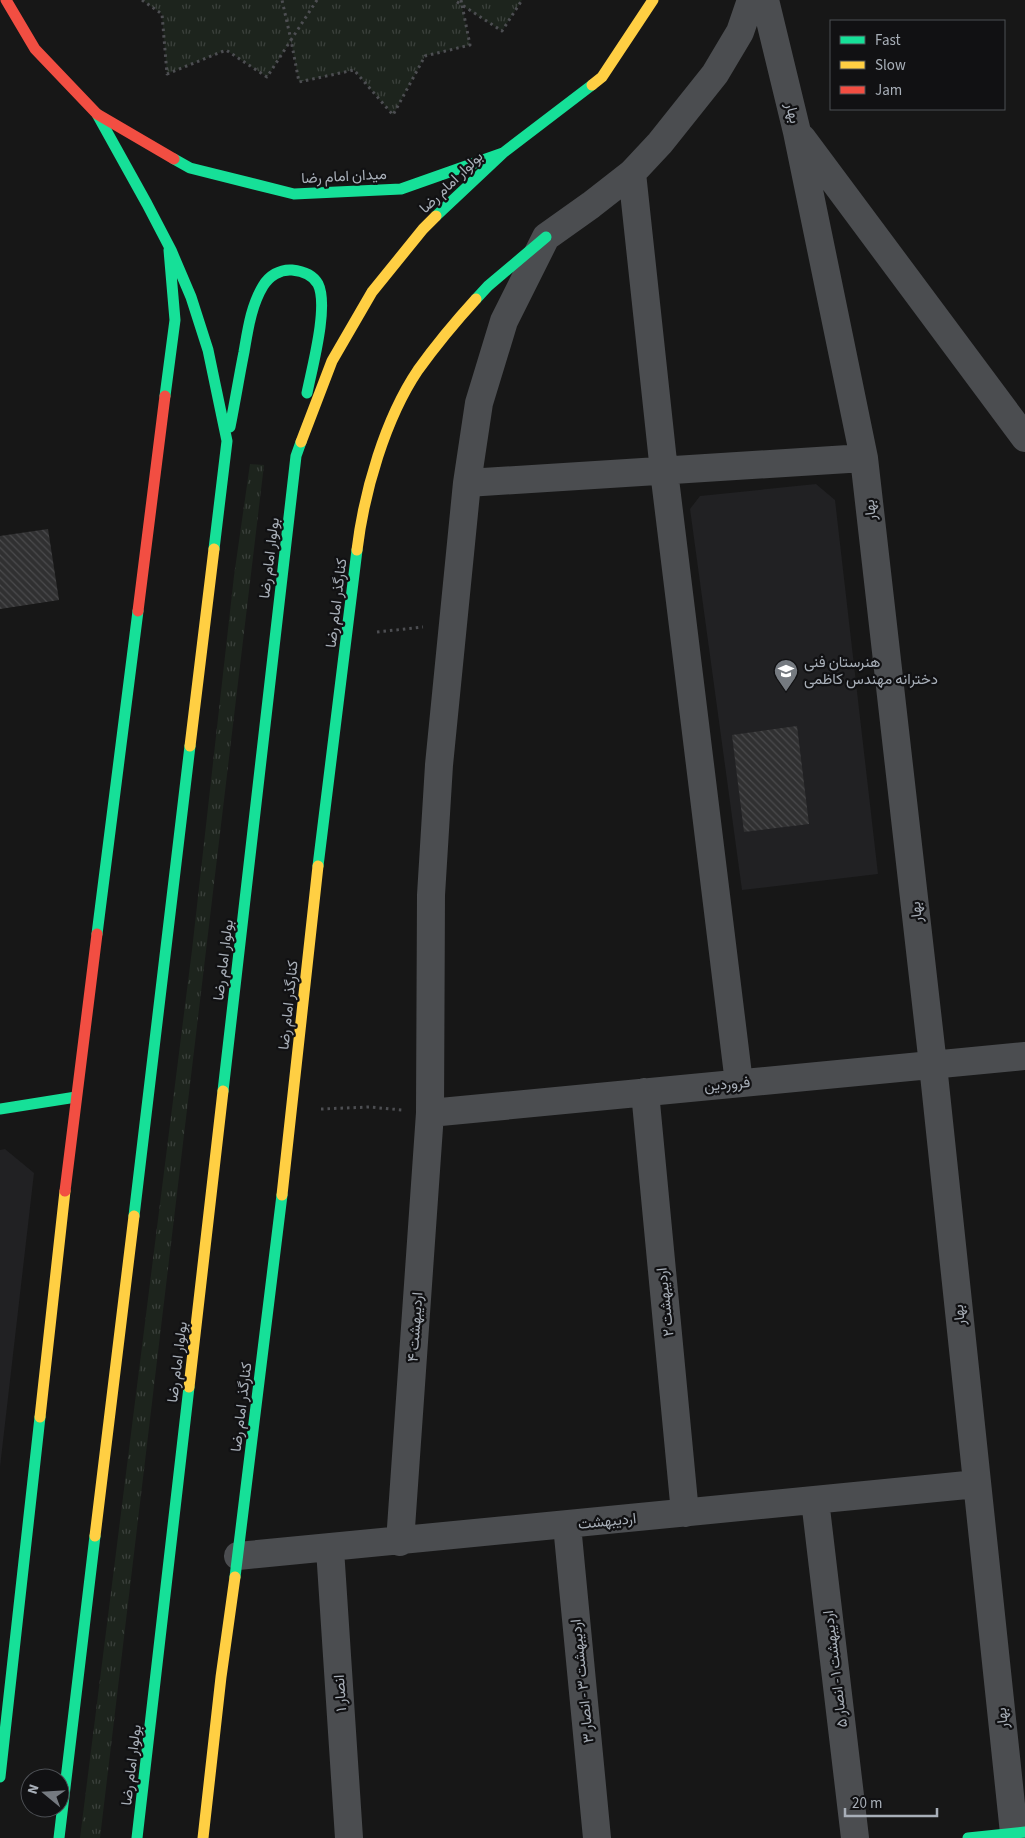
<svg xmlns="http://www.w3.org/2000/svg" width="1025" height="1838" font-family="'Source Sans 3',Vazirmatn,sans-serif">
<defs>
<pattern id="grass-tufts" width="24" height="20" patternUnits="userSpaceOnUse" patternTransform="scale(1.25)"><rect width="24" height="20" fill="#1d241d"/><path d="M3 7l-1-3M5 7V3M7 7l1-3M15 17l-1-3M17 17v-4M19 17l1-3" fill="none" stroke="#3b413c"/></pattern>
<pattern id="building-back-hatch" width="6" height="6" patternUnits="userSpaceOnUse" patternTransform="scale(1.25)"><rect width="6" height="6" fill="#303031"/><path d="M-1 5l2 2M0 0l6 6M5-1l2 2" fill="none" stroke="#4b4b4d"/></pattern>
</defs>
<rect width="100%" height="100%" fill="#171717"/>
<path fill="#212123" d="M816,484L835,500L878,874L742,890L690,509L700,496Z
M5,1149L34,1173L0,1467V1150Z"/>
<path fill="url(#grass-tufts)" d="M142,0H522L502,31L462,6L470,45L425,56L393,115L354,70L299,82L291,41L267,77L226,50L167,74L162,14Z
M250,464L264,465L100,1838H80L192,950L234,576Z"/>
<path fill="url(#building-back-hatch)" d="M48,529L59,600L0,609V536Z
M797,726L809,824L744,832L732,735Z"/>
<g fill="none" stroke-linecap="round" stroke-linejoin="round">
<path stroke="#4d4e52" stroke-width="3" stroke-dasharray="2.5 4" stroke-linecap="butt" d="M142,0L162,14L167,74L226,50L267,77L291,40L282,0
M317,0L291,40L299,82L354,70L393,115L425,56L470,45L462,5L454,0
M461,0L462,5L502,31L522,0
M377,632L423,627
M321,1109L369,1107L402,1110"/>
<path stroke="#4b4d50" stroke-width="28" d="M765,0L797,132L864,458L933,1065L1014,1833
M802,138L1025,438
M632,173L664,471L739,1083
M467,483L864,458
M645,1092L685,1513
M430,1113L1025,1056
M815,1500L855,1838
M567,1525L597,1838
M400,1542L430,1113L431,895L439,765L467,483L479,403L504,321L546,237L591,205L632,173L660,143L715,74L740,32L751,0
M330,1549L349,1838
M238,1556L977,1484"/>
<path stroke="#16e098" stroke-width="11" d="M97,114L147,204L171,250L191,297L208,350L227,441L214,549
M174,159L190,168L294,194L401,189L503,153L592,85
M436,216L503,153
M476,299L488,286L546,237
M165,396L175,320L169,250
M230,427C235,402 239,377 244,352C248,329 251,306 263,286C269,276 280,269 292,270C302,271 313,275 318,284C329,306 312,368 307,393
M318,866L357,550
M97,934L138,611
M223,1091L296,456L301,442
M0,1109L76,1097
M134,1216L190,746
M235,1577L282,1195
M0,1777L40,1417
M59,1838L95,1536
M137,1838L189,1387
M968,1838L1025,1832"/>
<path stroke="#ffcf43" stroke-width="11" d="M592,85L602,77L653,0
M301,442L332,361L372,292L423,229L436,216
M357,550C364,492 385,419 418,370C436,345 455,322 476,299
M190,746L214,549
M282,1195L318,866
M189,1387L223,1091
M40,1417L65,1191
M95,1536L134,1216
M203,1838L221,1677L235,1577"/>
<path stroke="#f24e42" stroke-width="11" d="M6,0L35,49L97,114L174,159
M138,611L165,396
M65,1191L97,934"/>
</g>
<defs>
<g id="school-pin" transform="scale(1.25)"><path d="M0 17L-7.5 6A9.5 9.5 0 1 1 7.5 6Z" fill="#757a80" stroke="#111113"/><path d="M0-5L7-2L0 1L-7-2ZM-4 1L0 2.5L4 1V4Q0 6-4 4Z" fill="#fff"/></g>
</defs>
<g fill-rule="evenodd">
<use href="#school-pin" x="786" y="671"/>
</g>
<g text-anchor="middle" stroke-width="4.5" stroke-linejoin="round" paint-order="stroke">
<g font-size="15" fill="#a8afb8" stroke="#111113">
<text transform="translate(793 113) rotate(76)" y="5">بهار</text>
<text transform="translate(344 176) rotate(-3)" y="5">میدان امام رضا</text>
<text transform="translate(451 182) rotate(-44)" y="5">بولوار امام رضا</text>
<text transform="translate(870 510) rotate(-96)" y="5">بهار</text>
<text transform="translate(269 558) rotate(-83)" y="5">بولوار امام رضا</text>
<text transform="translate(336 603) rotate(-83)" y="5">کنارگذر امام رضا</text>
<text transform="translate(916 912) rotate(-96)" y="5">بهار</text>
<text transform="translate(223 960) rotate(-83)" y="5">بولوار امام رضا</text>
<text transform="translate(288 1005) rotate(-84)" y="5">کنارگذر امام رضا</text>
<text transform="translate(727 1084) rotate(-5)" y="5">فروردین</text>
<text transform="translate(665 1302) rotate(-96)" y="5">اردیبهشت ۲</text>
<text transform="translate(959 1315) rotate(-96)" y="5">بهار</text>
<text transform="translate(415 1327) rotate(-86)" y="5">اردیبهشت ۴</text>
<text transform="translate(177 1362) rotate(-83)" y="5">بولوار امام رضا</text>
<text transform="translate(241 1407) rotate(-83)" y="5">کنارگذر امام رضا</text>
<text transform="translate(607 1521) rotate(-6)" y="5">اردیبهشت</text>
<text transform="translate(835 1669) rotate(-97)" y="5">اردیبهشت ۱ - انصار ۵</text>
<text transform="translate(582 1681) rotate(-96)" y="5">اردیبهشت ۳ - انصار ۳</text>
<text transform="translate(340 1693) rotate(-94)" y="5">انصار ۱</text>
<text transform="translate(1002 1718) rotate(-96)" y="5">بهار</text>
<text transform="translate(131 1765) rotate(-83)" y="5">بولوار امام رضا</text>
</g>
<g font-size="15" fill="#a8afb8" stroke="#111113" text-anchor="start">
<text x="804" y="667">هنرستان فنی<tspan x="804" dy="17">دخترانه مهندس کاظمی</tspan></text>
</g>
</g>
<rect x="830" y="20" width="175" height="90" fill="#111113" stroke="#4d5055"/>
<rect x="840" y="36" width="25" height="8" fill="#16e098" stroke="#4d5055"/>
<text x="875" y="45" font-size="15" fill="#a8afb8">Fast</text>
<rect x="840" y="61" width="25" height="8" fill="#ffcf43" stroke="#4d5055"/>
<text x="875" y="70" font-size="15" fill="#a8afb8">Slow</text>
<rect x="840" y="86" width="25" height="8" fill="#f24e42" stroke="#4d5055"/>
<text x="875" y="95" font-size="15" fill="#a8afb8">Jam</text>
<g transform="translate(45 1793) rotate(288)"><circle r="24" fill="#111113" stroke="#4d5055"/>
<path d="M0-4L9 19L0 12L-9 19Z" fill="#757a80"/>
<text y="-8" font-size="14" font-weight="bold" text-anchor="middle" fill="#a8afb8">N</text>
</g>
<path d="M845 1808v8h92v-8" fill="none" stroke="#a8afb8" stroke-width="2.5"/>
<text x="852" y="1808" font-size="15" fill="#a8afb8" stroke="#111113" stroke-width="4" paint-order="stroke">20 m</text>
</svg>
